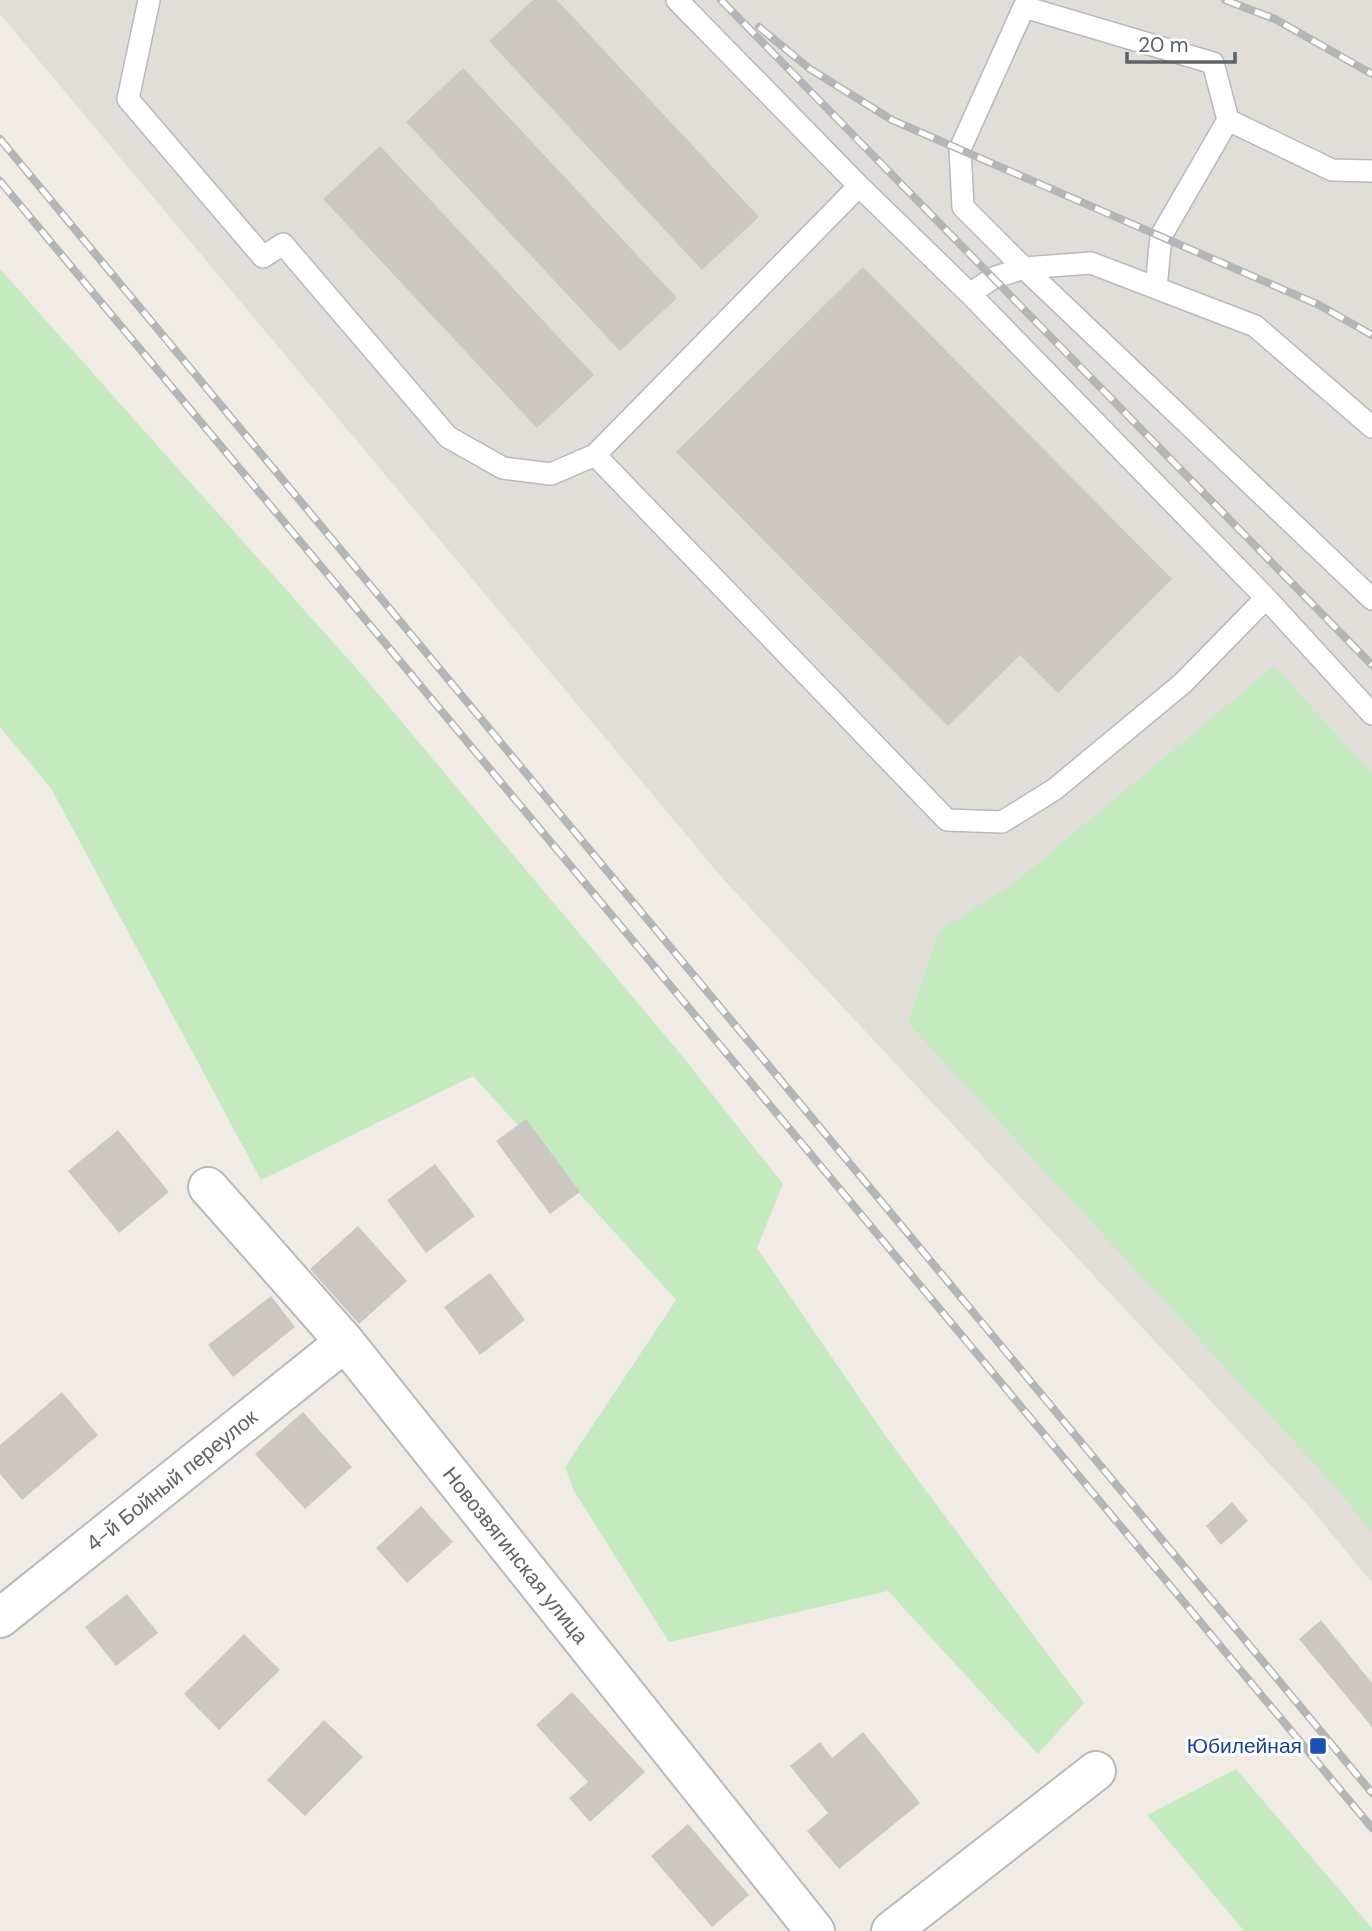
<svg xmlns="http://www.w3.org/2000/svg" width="1372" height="1931" font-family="'DM Sans',sans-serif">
<rect width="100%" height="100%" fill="#f0ece5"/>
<path fill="#e1ded9" d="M0,0H1372V1583L1309,1506L724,880L0,14Z"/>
<path fill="#c6eabf" d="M0,269L364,677L679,1052L783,1184L757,1248L887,1438L1084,1703L1038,1754L888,1591L669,1642L574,1491L565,1467L676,1300L473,1076L261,1180L52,790L0,727Z
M1274,666L1372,773V1532L1331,1482L908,1023L939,931L1014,883Z
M1236,1769L1372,1928V1931H1244L1147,1815Z"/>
<path fill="#ccc7c2" d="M533,0H557L759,217L702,270L489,41Z
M463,68L677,298L620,351L406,122Z
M380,146L594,375L537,428L323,199Z
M863,267L1172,579L1058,693L1020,655L948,726L676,452Z
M526,1119L580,1192L550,1214L496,1141Z
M118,1130L169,1192L119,1233L68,1171Z
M435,1164L475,1216L426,1253L387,1200Z
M358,1226L407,1281L359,1324L310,1269Z
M490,1273L525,1320L480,1355L444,1307Z
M271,1296L295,1327L233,1377L208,1345Z
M62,1392L98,1435L22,1500L0,1474V1445Z
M303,1412L352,1467L305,1509L255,1454Z
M1232,1502L1248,1521L1221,1545L1206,1526Z
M421,1506L453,1542L407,1583L376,1548Z
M127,1594L158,1633L116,1666L85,1627Z
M1321,1620L1372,1683V1727L1299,1639Z
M244,1634L280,1670L219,1730L184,1694Z
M572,1692L645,1772L590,1822L569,1798L588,1782L536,1725Z
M324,1720L363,1757L305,1816L267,1780Z
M863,1732L920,1803L839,1869L807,1831L828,1813L790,1766L820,1742L832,1758Z
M688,1824L749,1895L712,1927L651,1856Z"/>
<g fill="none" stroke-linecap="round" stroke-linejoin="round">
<g stroke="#b6b9bd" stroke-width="24">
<path id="lane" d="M149,0L128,99L263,257L283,244L448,437L503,468L551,474L595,455
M677,0L859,186L970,294L1266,598L1372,714
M1228,120L1213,63L1024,7L960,149L963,207L1024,268L1091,263L1255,326L1372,427
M859,186L595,455L947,820L1002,822L1055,789L1183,683L1266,598
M1156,288L1161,236L1228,120L1332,170L1372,171
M970,294L993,278L1024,268L1372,599"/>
</g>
<g stroke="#b6b9bd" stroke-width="42">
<g id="street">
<path id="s1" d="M208,1187L345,1342L815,1931"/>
<path id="s2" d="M0,1618L345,1342"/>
<path d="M891,1931L1096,1771"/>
</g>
</g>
<use href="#lane" stroke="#fff" stroke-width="21"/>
<use href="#street" stroke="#fff" stroke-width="38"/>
<g stroke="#b4b5b6" stroke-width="8">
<path id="rail" d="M721,0L1372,665
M1225,0L1275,19L1372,74
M759,27L810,69L892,120L1319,305L1372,335
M0,139L1372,1793
M0,181L1372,1828"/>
</g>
<use href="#rail" stroke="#fff" stroke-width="5" stroke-dasharray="16" stroke-linecap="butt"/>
</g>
<rect fill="#1a4fb4" stroke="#fff" stroke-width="2.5" x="1309" y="1737" width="18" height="18" rx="3.5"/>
<g text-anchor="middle" stroke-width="6" stroke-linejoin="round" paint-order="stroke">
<g font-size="21" fill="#5d6367" stroke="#fff">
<text dy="7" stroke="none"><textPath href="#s2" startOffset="220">4-й Бойный переулок</textPath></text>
<text dy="7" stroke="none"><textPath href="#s1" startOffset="480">Новозвягинская улица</textPath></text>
</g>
<g font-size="21" fill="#164399" stroke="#fff" text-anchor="end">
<text x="1302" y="1753">Юбилейная</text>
</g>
</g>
<path d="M1127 52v10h108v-10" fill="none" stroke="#5d6367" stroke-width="3.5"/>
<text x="1138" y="52" font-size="21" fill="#5d6367" stroke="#ffffff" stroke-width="5" paint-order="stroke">20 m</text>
</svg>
